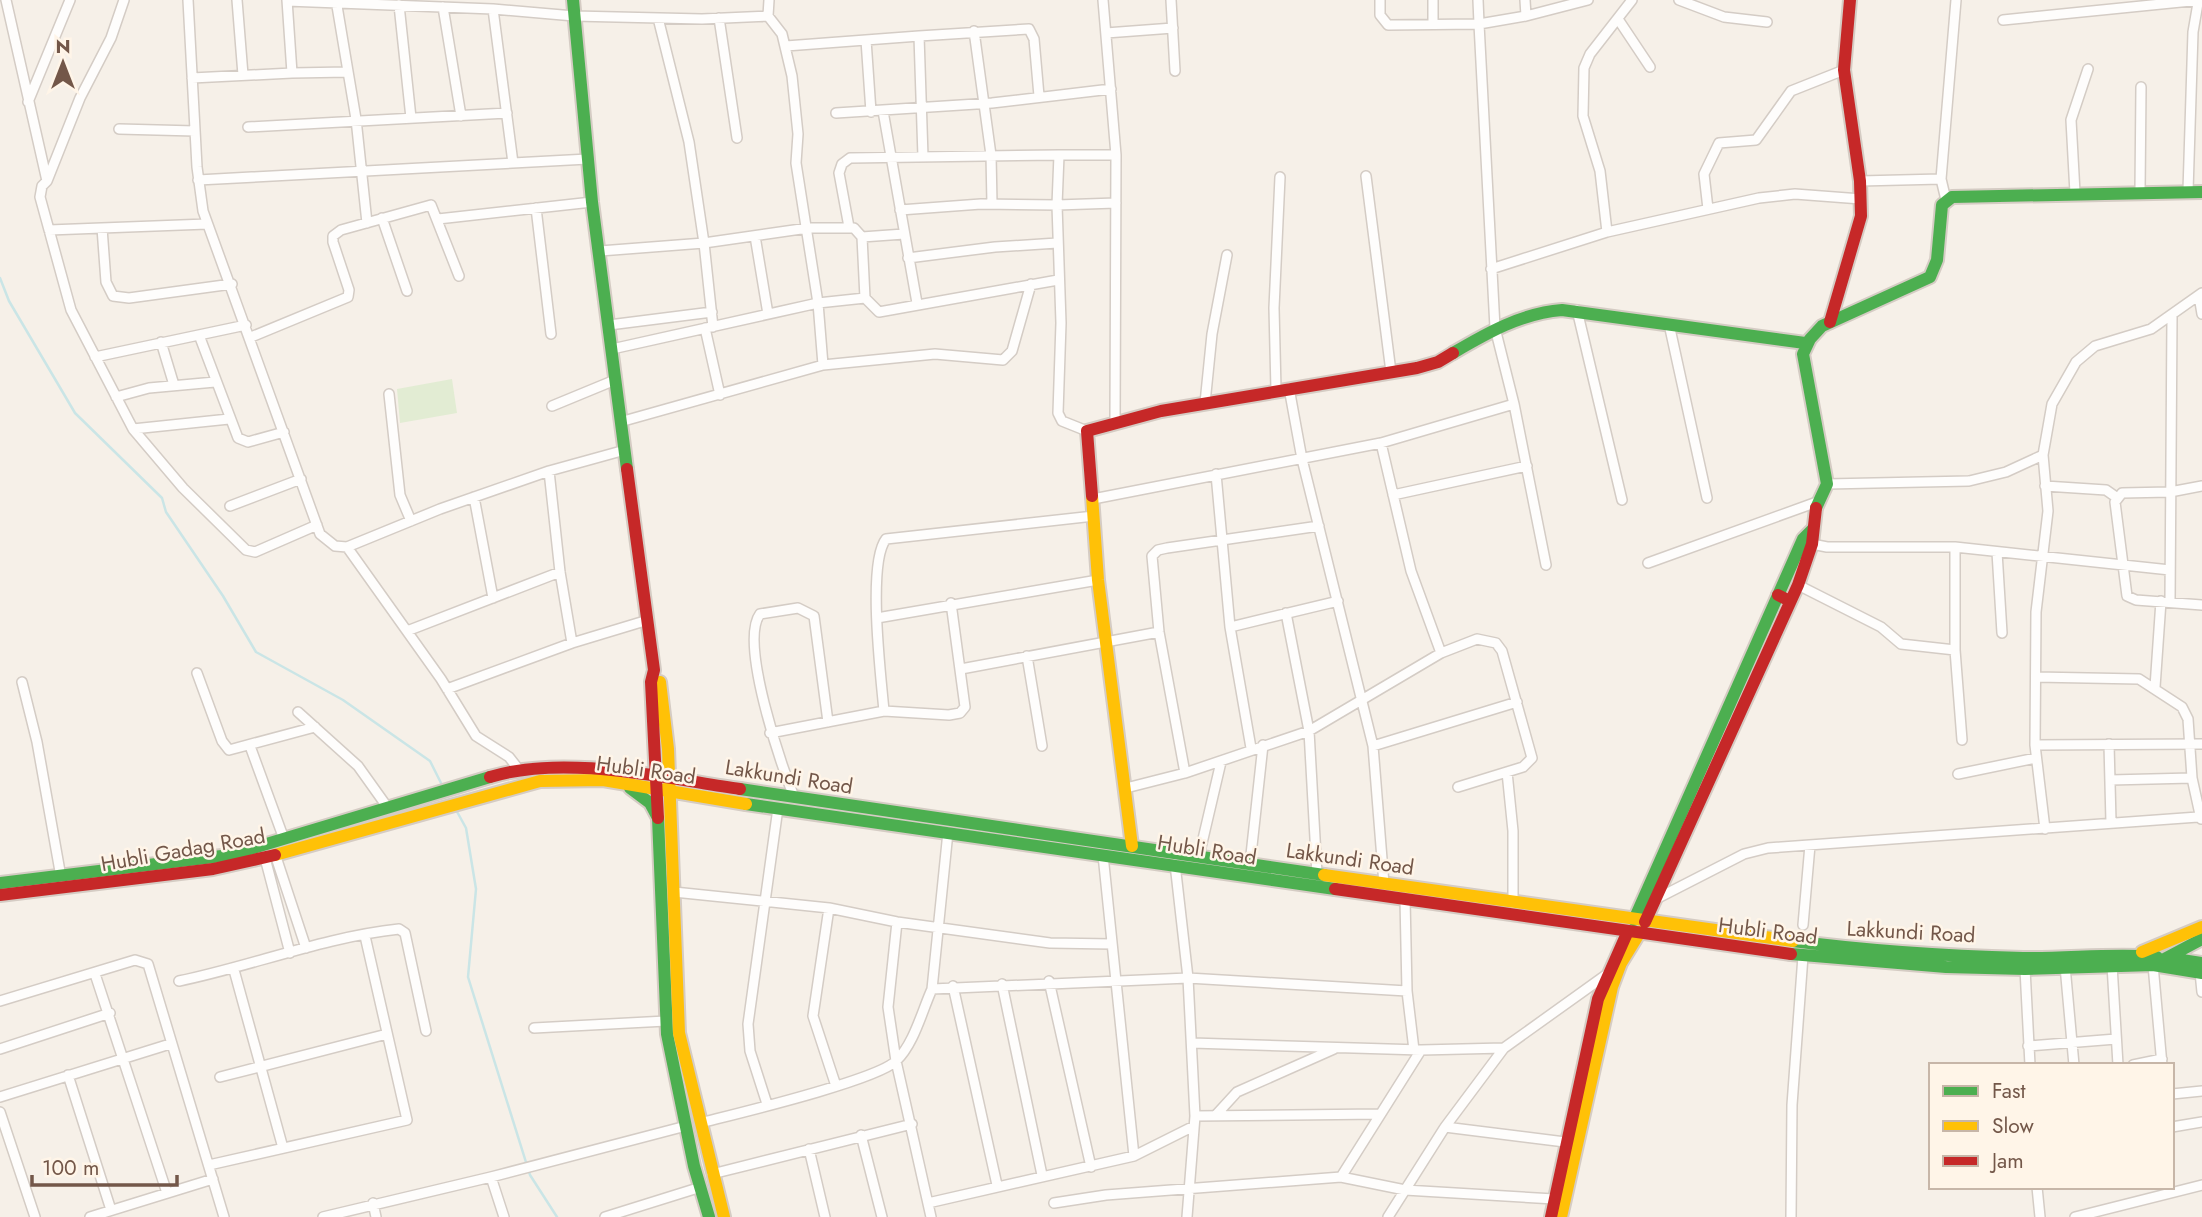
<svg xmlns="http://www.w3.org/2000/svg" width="2202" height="1217" font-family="Jost,sans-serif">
<rect width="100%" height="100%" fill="#f6f0e8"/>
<path fill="#e2ecd3" d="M452,379L457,413L400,423L397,389Z"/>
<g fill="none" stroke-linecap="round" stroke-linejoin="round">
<path stroke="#cae5e6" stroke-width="2.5" d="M0,278L9,301L75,413L162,498L166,512L223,596L256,652L343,700L430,761L443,787
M455,808L466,828L476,889L468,977L530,1175L557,1217"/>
<g stroke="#d4ccc5" stroke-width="12">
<path id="street" d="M6,0L47,181L42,186L40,197L71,310L133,429L183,488L246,550L255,552L317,525
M188,0L197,167L203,211L320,534L335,546L347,547L440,509L549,471L625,450
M237,0L243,75
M336,0L356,119L367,223
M1103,0L1116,155L1115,424
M1171,0L1175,71
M1380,0V15L1388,25L1479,24L1495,328L1514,404L1546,565
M1478,0L1479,24L1526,16L1588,0
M1525,0L1526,16
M1679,0L1724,17L1767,22
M287,1L493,9L574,16L702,19L768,16L782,34L792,76L798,134L796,163L818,303L612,349
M399,5L411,118
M443,7L461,116
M493,9L513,163
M768,16L769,0
M658,18L689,142L704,243L808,228H854L862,237L865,298L879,312L1058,280
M719,18L737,138
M1618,19L1650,67
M2003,20L2201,0
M1433,24V0
M974,31L991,155L992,204
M1106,33L1173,28
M866,40L871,112
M786,46L919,36
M292,73L348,72
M192,78L292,73L287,0
M28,102L70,0
M883,111L917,303
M836,113L992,103L1111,89
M248,127L507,113
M119,129L195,131
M1059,155H1116
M923,157L919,36L1029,29L1034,39L1039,96
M1366,176L1391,372
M198,180L588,159
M47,181L80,98L111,38L124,0
M1860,181L1941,179
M2140,191L2141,87
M2188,191L2193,32L2198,3
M2075,193L2071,120L2088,69
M1946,200L1941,179L1956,0
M536,208L551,334
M1708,209L1704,174L1719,143L1756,140L1791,91L1844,70
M900,210L981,204L1057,205L1061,323L1058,413L1062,421L1087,431
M382,218L407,291
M438,219L592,202
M849,227L839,173L842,164L850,158L1059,155L1057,205L1116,203
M102,228L106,282L113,296L129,298L232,284
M49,230L207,224
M1607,232L1600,171L1583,116L1584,68L1590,54L1632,0
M755,236L768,314
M862,237L904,234
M600,251L704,243L713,327
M908,258L995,247L1057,243
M1491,269L1607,232L1759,198L1795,194L1861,199
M2199,296L2202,314
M1577,310L1622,500
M1669,324L1707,498
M609,325L712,312
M705,328L720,395
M199,335L238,438L248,442L284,432
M251,337L348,297L349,290L333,242V236L341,230L431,205L459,276
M161,342L174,385
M95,357L246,325
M823,365L818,303L865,298
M1289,388L1302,459L1373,746L1384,884
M1276,390L1274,308L1280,177
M389,394L400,495L411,521
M116,397L149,388L215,382
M1205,403L1212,334L1227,255
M552,406L615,380
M620,422L823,365L935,354L1003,360L1012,351L1031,284
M133,429L229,419
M1381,443L1411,571L1441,653
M2043,455L2048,511L2036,612L2035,745L2045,829
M549,471L560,572L572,643
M1216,474L1230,627L1251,748
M1827,484L1969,481L2006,472L2043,455L2052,404L2076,362L2095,346L2151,329L2202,293
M2045,486L2106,490L2116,497
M2202,486L2170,492L2122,493L2115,502L2127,596L2136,600L2202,605
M1393,495L1527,466
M474,497L493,598
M1093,499L1381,443L1514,404
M230,506L301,479
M1812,544L1827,547H1955L2170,570
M347,547L441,679L476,736L509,757L520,771
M1955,547V650L1962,740
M1997,552L2002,633
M1648,563L1817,502
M1798,585L1881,627L1901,644L1955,650
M2170,601L2172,317
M1286,613L1309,731L1317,874
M877,618L1098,580
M1230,627L1338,601
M407,631L560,572
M1027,656L1042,746
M961,669L1159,632
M197,673L222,741L229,750L315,727
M2036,677L2139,679L2182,707L2188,719L2192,778L2201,819
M22,682L37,742L61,877
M2155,687L2161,601
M447,689L572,643L648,620
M884,711L949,715L960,713L965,707L951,603
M298,712L358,766L388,808
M770,733L884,711C881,677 867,563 886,539L1094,516
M2109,744L2111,822
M2035,745L2202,744
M250,746L284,839
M1373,746L1517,702
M1507,772L1513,831V903
M1185,773L1159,632L1152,556L1158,550L1167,548L1319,526
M1958,774L2036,758
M2110,780L2192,778
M1126,788L1185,773L1309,731L1441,653L1477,639L1496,643L1502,651L1532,758L1523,767L1458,787
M794,797C781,764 739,642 760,614L798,608L814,616L828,722
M275,854L306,948
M1103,855L1134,1156
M1199,856L1221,762
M265,858L290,953
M1175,864L1188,978L1195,1116L1187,1217
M1250,864L1263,745
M674,892L829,908L897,922L1050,943L1112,944
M1658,898L1744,854L1768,848L2198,817
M1405,899L1407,991L1414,1050
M829,908L813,1016L836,1086
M897,922L888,1007L896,1061L931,1217
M1803,925L1810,845
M2112,965L2118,1065
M2153,965L2162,1065
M2065,966L2074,1065
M2025,969L2030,1065
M234,970L283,1148
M2200,972L2202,992
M95,974L167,1193
M179,981C252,966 324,937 399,929L405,933L426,1031
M1049,981L1091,1167
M1002,984L1042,1175
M953,986L997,1185
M932,989L948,832
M0,1001L135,960L148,964L224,1217
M534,1028L666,1021
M1192,1043L1421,1050L1504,1048
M2028,1046L2116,1039
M0,1049L110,1013
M2133,1065L2162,1059
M68,1075L111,1210
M220,1077L387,1034
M2172,1094L2202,1091
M0,1097L170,1044
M767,1104L750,1051L748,1024L778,808
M0,1112L35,1217
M1195,1116L1380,1114
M1215,1116L1237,1092L1334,1049
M700,1123C735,1114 875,1081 896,1061C914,1044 922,1011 932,989L1188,978L1407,991
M1445,1127L1565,1142
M2172,1127L2202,1122
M861,1135L882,1217
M809,1149L825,1217
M209,1165L407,1120L365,936
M712,1174L912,1124
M491,1177L504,1217
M1341,1177L1421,1050
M2037,1187L2040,1217
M373,1203L376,1217
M928,1203L1134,1156L1194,1126
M1054,1203L1106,1195L1341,1177L1405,1190L1554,1199
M90,1217L213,1179
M323,1217L491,1177L686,1126
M605,1217L701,1187
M1388,1217L1445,1127L1504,1048L1606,975
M1791,1217L1792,1105L1803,956
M2075,1217L2202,1185"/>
</g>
<g stroke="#d5ccc4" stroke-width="16">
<path id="fast" d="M573,0L592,202L627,469
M1453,353C1487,333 1522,313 1562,310L1805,343
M1816,508L1827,484L1803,354L1810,339L1822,326L1930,277L1937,260L1942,205L1952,197L2202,192
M630,788L650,803L658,818L667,1034L694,1166L709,1217
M740,789L1324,875
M746,804L1335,889
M0,883L230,855L490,777
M1634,920L1803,539L1812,530
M1793,941C1869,951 1947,956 2023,958C2068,959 2112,953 2157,957
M1791,954L1946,967L2025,969L2153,965L2202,939
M2169,958L2202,963
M2153,965L2202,973"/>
</g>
<g stroke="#d5ccc4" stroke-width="16">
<path id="slow" d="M1092,496L1098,580L1132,846
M660,682L668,749L679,1033L724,1217
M275,855L540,781L603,780L746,804
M1324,875L1793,941
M2142,952L2202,927
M1561,1217L1612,987L1621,963L1640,932"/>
</g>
<g stroke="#d5ccc4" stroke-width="16">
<path id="jam" d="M1830,322L1861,216L1860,181L1844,70L1850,0
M627,469L654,670L651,682L658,818
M1092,496L1087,431L1161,411L1417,368L1438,362L1453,353
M1778,595L1790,601
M490,777C564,754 664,778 740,789
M1335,889L1791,954
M0,895L213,869L275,855
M1645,922L1798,585L1812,544L1816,508
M1551,1217L1598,999L1628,931"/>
</g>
<use href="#street" stroke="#fefdfc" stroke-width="9"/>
<use href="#fast" stroke="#4caf50" stroke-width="12"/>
<use href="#slow" stroke="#ffc107" stroke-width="12"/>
<use href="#jam" stroke="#c62828" stroke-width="12"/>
</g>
<g text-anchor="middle" stroke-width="5" stroke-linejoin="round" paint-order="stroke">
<g font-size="21" fill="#735749" stroke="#fff5e8">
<text transform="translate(646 770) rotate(8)" y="7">Hubli Road</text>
<text transform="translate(789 777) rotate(9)" y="7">Lakkundi Road</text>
<text transform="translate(183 850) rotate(-10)" y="7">Hubli Gadag Road</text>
<text transform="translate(1207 850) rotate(9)" y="7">Hubli Road</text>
<text transform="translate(1350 859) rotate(8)" y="7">Lakkundi Road</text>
<text transform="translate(1768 931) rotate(7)" y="7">Hubli Road</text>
<text transform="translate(1911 932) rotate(3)" y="7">Lakkundi Road</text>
</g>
</g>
<rect x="1929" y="1063" width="245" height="126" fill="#fff5e8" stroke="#c7b6a8" stroke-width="2"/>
<rect x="1943" y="1086" width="35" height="10" fill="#4caf50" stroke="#c7b6a8" stroke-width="2"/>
<text x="1992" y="1098" font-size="21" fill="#735749">Fast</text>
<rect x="1943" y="1121" width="35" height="10" fill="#ffc107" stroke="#c7b6a8" stroke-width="2"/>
<text x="1992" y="1133" font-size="21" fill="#735749">Slow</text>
<rect x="1943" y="1156" width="35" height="10" fill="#c62828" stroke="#c7b6a8" stroke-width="2"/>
<text x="1992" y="1168" font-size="21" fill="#735749">Jam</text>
<g transform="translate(63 63)" stroke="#fff5e8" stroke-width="5" paint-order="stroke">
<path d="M0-5L12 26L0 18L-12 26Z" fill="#735749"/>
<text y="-10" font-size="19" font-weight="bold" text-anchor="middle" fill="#735749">N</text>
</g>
<path d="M32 1175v10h145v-10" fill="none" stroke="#735749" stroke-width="3.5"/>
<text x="42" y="1175" font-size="21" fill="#735749" stroke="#fff5e8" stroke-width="5" paint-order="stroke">100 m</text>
</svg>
